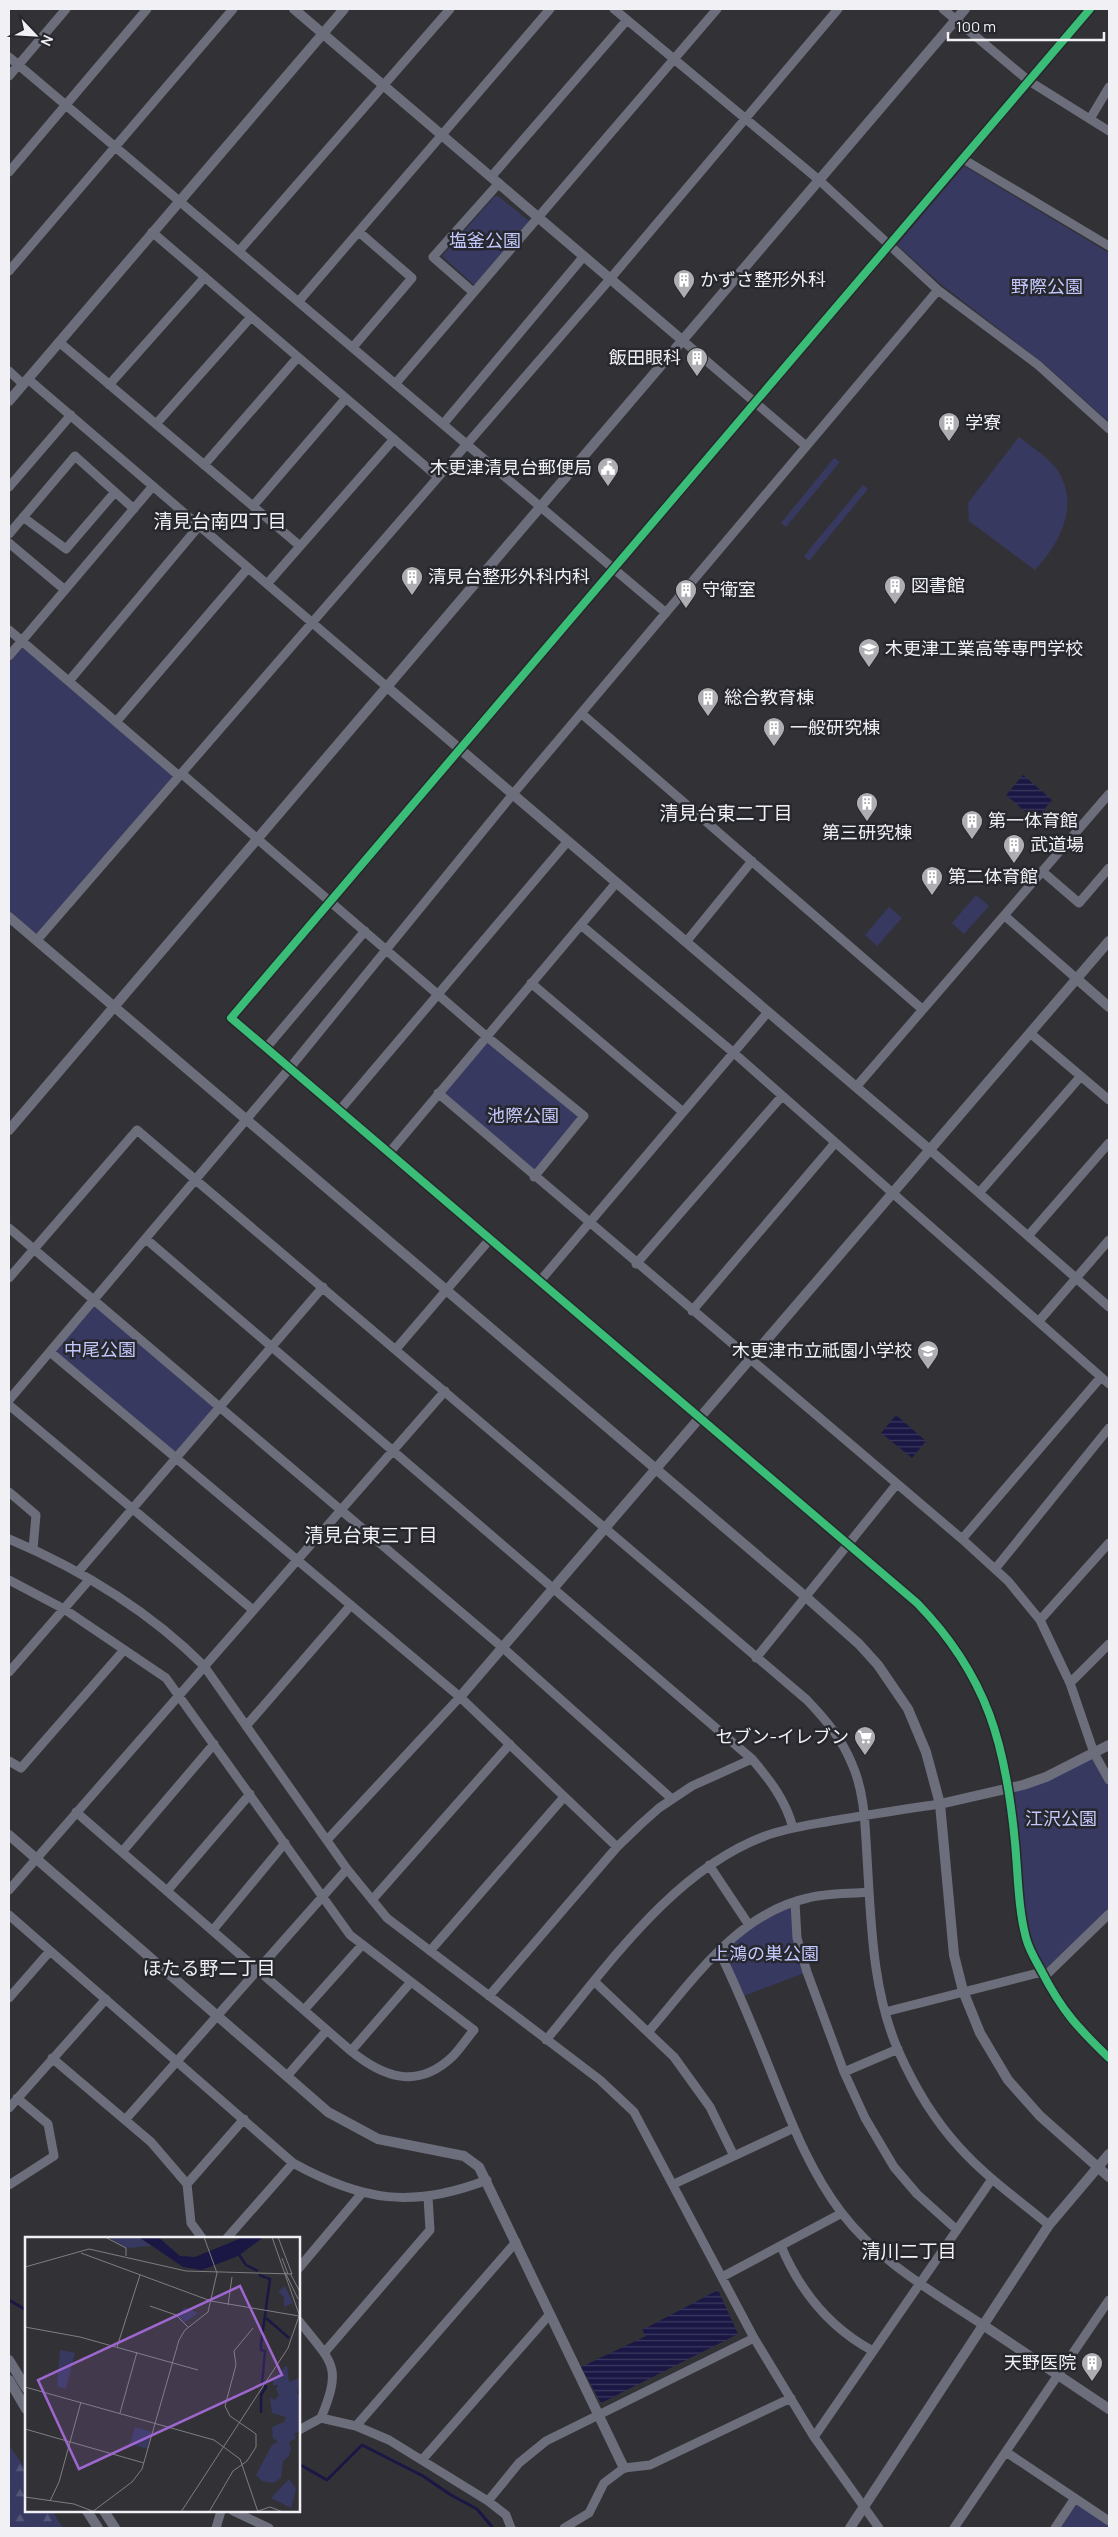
<svg xmlns="http://www.w3.org/2000/svg" width="1118" height="2537" font-family="Manrope,'Noto Sans JP',sans-serif">
<defs>
<pattern id="forest-firs" width="22" height="20" patternUnits="userSpaceOnUse" patternTransform="scale(1.25)"><rect width="22" height="20" fill="#373961"/><path d="M5 1l3.5 6h-7zM16 11l3.5 6h-7z" fill="#545678"/></pattern>
<pattern id="water-rules" width="6" height="5" patternUnits="userSpaceOnUse" patternTransform="scale(1.25)"><rect width="6" height="5" fill="#1a1745"/><path d="M0 2.5h6" fill="none" stroke="#3c3960"/></pattern>
</defs>
<rect width="100%" height="100%" fill="#323236"/>
<path fill="url(#forest-firs)" d="M9,2445L26,2470V2511H52L63,2528H9Z"/>
<path fill="#373961" d="M964,166L1109,253V422L1043,363L942,285L897,245Z
M498,196L529,221L528,226L476,284H473L442,256L494,197Z
M1019,437C1033,448 1053,460 1061,476C1078,510 1058,545 1035,570L969,521L968,503Z
M834,458L840,462L786,527L781,523Z
M863,485L868,489L809,561L804,556Z
M22,647L173,776L37,934L9,911V663Z
M976,895L989,906L964,934L952,923Z
M889,907L902,918L877,946L865,935Z
M486,1036L584,1116L534,1177L438,1093Z
M94,1300L220,1407L176,1458L50,1352Z
M1094,1753L1109,1780V1911L1042,1972L1026,1938L1010,1790Z
M795,1902L797,1938L807,1972L741,1997L719,1951L745,1928Z
M1075,2498L1109,2521V2528H1055Z"/>
<path fill="url(#water-rules)" d="M1023,775L1052,800L1035,820L1006,795Z
M896,1415L926,1441L912,1458L881,1433Z
M718,2290L738,2334L601,2403L581,2367L646,2336L642,2330Z"/>
<g fill="none" stroke-linecap="round" stroke-linejoin="round">
<path stroke="#1a1745" stroke-width="3" d="M9,2300L26,2310
M299,2464L327,2480L362,2445L423,2476L451,2495L477,2509L493,2528"/>
<path stroke="#6c6e7b" stroke-width="9" d="M943,9L1029,81L1109,131
M1090,9L231,1018L917,1603C988,1676 1006,1746 1015,1843C1018,1874 1018,1908 1026,1938C1029,1950 1036,1961 1042,1972C1062,2011 1078,2028 1109,2058
M9,57L666,613
M9,76L66,9
M1090,119L1109,87
M963,159L1109,246
M9,172L147,9
M491,177L627,20
M152,232L438,477
M239,251L450,9
M9,271L233,9
M938,290L1038,365L1109,429
M473,292L433,257L499,183
M299,301L550,9
M682,340L806,446
M59,342L300,546
M353,347L412,278L359,232
M9,371L23,384
M28,379L386,686
M396,383L717,9
M109,385L205,277
M444,423L584,256
M156,424L251,317
M204,465L298,357
M9,487L71,415
M253,506L346,398
M23,517L66,549L115,492
M9,534L75,456L134,509
M9,543L65,590
M267,584L394,439
M9,630L179,776
M9,656L153,486
M69,681L199,526
M582,714L922,1009
M116,722L248,568
M181,773L486,1036L584,1116L534,1177
M1043,872L1079,903L1109,868
M1005,916L1077,979
M581,925L734,1053L1109,1384
M37,940L610,279L838,9
M686,942L752,861
M531,983L683,1112
M1030,1033L1109,1100
M266,1048L365,931
M856,1087L1109,794
M438,1093L962,1539L1008,1581L1040,1620L1070,1683L1094,1753L1109,1780
M339,1111L568,841
M930,1150L1109,1307
M389,1153L616,883
M979,1193L1081,1076
M9,1228L502,1647L672,1799
M1028,1236L1109,1143
M146,1239L752,1759C770,1780 786,1801 793,1828
M636,1264L782,1096
M9,1278L137,1130L807,1700C826,1720 842,1739 852,1764C865,1793 865,1826 867,1857C871,1921 872,1990 898,2050C913,2084 935,2121 960,2148C986,2177 1019,2200 1049,2225
M540,1281L768,1012
M692,1311L835,1143
M1039,1321L1109,1240
M396,1349L490,1239
M50,1352L460,1697L617,1847
M9,1400L289,1069L513,794L938,290L819,180L614,9
M9,1405L253,1610
M9,1492L36,1515L33,1549
M9,1539C80,1569 149,1611 204,1666L347,1869L387,1918L600,2080L634,2112L754,2338L814,2437L879,2528
M962,1539L1101,1377
M995,1569L1109,1428
M78,1572L323,1287
M9,1580L64,1609L166,1678L350,1935L474,2030C467,2038 460,2049 452,2057C417,2090 383,2077 351,2051L76,1812
M1040,1620L1109,1543
M756,1658L896,1485
M9,1672L89,1580
M1070,1683L1109,1644
M246,1726L351,1605
M9,1761L21,1768L124,1650
M327,1840L460,1697
M122,1852L214,1744
M709,1865L749,1925
M9,1890L445,1391
M167,1891L250,1794
M372,1900L510,1744
M795,1902L797,1938L807,1972L844,2072L865,2118L894,2167L917,2194L957,2230
M9,1915L293,2163C362,2201 412,2209 487,2180
M213,1930L285,1843
M430,1951L564,1797
M719,1951C739,1992 756,2034 773,2077C792,2124 810,2171 841,2212C878,2261 933,2292 983,2325
M1044,1977L1109,1914
M595,1982L674,2057L710,2107L734,2156
M489,1996L617,1847L641,1824L659,1808L692,1786L752,1759
M9,1998L50,1951
M304,2010L362,1945
M885,2012L1042,1972
M649,2031C693,1980 738,1913 808,1898C827,1893 849,1894 869,1892
M546,2040C608,1966 672,1871 765,1836C786,1828 809,1825 831,1821C868,1815 904,1809 940,1804
M351,2051L410,1983
M52,2058L151,2142L187,2184L191,2223L202,2238
M844,2072L898,2049
M287,2076L327,2030
M9,2108L106,1999
M125,2120L347,1869
M187,2184L244,2119
M674,2184L794,2128
M9,2185L54,2156L48,2124L17,2098
M227,2238L293,2163
M781,2246C800,2291 830,2328 873,2351
M299,2268L362,2193
M722,2277L842,2213
M299,2321C332,2363 343,2365 321,2418L299,2430
M324,2353L430,2230L428,2197
M321,2418L356,2426L389,2440L488,2501L506,2515L511,2528
M356,2426L516,2242
M814,2437L992,2179
M1006,2452L1109,2521
M422,2460L550,2314
M488,2501L519,2463L546,2441L754,2338
M233,2511L269,2528
M216,2528L221,2511
M564,2528L589,2513L604,2483L624,2468L650,2465L791,2398
M954,2528L1109,2300
M1055,2528L1075,2498"/>
<path stroke="#6c6e7b" stroke-width="10" d="M294,9L682,340
M9,401L344,9
M386,686L930,1150
M9,917L806,1597L859,1644L878,1665L908,1709L926,1752L940,1804L954,1955L963,1991L980,2033L1008,2080L1040,2116L1109,2177
M1077,979L1109,1007
M9,1130L965,9
M460,1697L1109,941
M940,1804L1023,1785L1046,1777L1109,1745
M9,1835L328,2112L378,2139L464,2156L479,2167L624,2468
M983,2325L1109,2409
M9,2360L26,2388
M9,2380L26,2409
M87,2511L98,2528
M104,2511L115,2528
M850,2528L1049,2225L1109,2154"/>
<g stroke="#27272e" stroke-width="11">
<path id="cycleway" d="M1090,9L231,1018L917,1603C988,1676 1006,1746 1015,1843C1018,1874 1018,1908 1026,1938C1029,1950 1036,1961 1042,1972C1062,2011 1078,2028 1109,2058"/>
</g>
<use href="#cycleway" stroke="#3abd76" stroke-width="8"/>
</g>
<defs>
<g id="building-pin" transform="scale(1.125)"><path d="M0 17L-7.5 6A9.5 9.5 0 1 1 7.5 6Z" fill="#aeaeb2" stroke="#27272e"/><path d="M-4-6H4V6H1V3H-1V6H-4ZM-2.5-4.3h1.7v1.8h-1.7ZM.8-4.3h1.7v1.8H.8ZM-2.5-1h1.7V.8h-1.7ZM.8-1h1.7V.8H.8Z" fill="#fff"/></g>
<g id="civic-pin" transform="scale(1.125)"><path d="M0 17L-7.5 6A9.5 9.5 0 1 1 7.5 6Z" fill="#aeaeb2" stroke="#27272e"/><path d="M-.6-6.5H3V-4.5H.6V-3L4-1V1h2V6H-6V1h2V-1L-.6-3ZM-1.2 2.5V6h2.4V2.5Z" fill="#fff"/></g>
<g id="university-pin" transform="scale(1.125)"><path d="M0 17L-7.5 6A9.5 9.5 0 1 1 7.5 6Z" fill="#aeaeb2" stroke="#27272e"/><path d="M0-5L7-2L0 1L-7-2ZM-4 1L0 2.5L4 1V4Q0 6-4 4Z" fill="#fff"/></g>
<g id="school-pin" transform="scale(1.125)"><path d="M0 17L-7.5 6A9.5 9.5 0 1 1 7.5 6Z" fill="#aeaeb2" stroke="#27272e"/><path d="M0-5L7-2L0 1L-7-2ZM-4 1L0 2.5L4 1V4Q0 6-4 4Z" fill="#fff"/></g>
<g id="supermarket-pin" transform="scale(1.125)"><path d="M0 17L-7.5 6A9.5 9.5 0 1 1 7.5 6Z" fill="#aeaeb2" stroke="#27272e"/><path d="M-6-5.5h2.5l.6 2H6L4.5 2H-2.5L-4.4-4H-6ZM-1.5 3.2a1.3 1.3 0 1 0 .1 0ZM3 3.2a1.3 1.3 0 1 0 .1 0Z" fill="#fff"/></g>
</defs>
<g fill-rule="evenodd">
<use href="#building-pin" x="684" y="280"/>
<use href="#building-pin" x="697" y="358"/>
<use href="#building-pin" x="949" y="423"/>
<use href="#civic-pin" x="608" y="468"/>
<use href="#building-pin" x="412" y="577"/>
<use href="#building-pin" x="895" y="586"/>
<use href="#building-pin" x="686" y="590"/>
<use href="#university-pin" x="869" y="649"/>
<use href="#building-pin" x="708" y="698"/>
<use href="#building-pin" x="774" y="728"/>
<use href="#building-pin" x="867" y="803"/>
<use href="#building-pin" x="972" y="821"/>
<use href="#building-pin" x="1014" y="845"/>
<use href="#building-pin" x="932" y="877"/>
<use href="#school-pin" x="928" y="1351"/>
<use href="#supermarket-pin" x="865" y="1737"/>
<use href="#building-pin" x="1092" y="2363"/>
</g>
<g text-anchor="middle" stroke-width="5" stroke-linejoin="round" paint-order="stroke">
<g font-size="18" fill="#c3c8fc" stroke="#27272e">
<text x="485" y="247">塩釜公園</text>
<text x="1047" y="293">野際公園</text>
<text x="523" y="1122">池際公園</text>
<text x="100" y="1356">中尾公園</text>
<text x="1061" y="1825">江沢公園</text>
<text x="765" y="1960">上鴻の巣公園</text>
</g>
<g font-size="18" fill="#f0f0f5" stroke="#27272e" text-anchor="start">
<text x="700" y="286">かずさ整形外科</text>
<text x="681" y="364" text-anchor="end">飯田眼科</text>
<text x="965" y="429">学寮</text>
<text x="592" y="474" text-anchor="end">木更津清見台郵便局</text>
<text x="428" y="583">清見台整形外科内科</text>
<text x="911" y="592">図書館</text>
<text x="702" y="596">守衛室</text>
<text x="885" y="655">木更津工業高等専門学校</text>
<text x="724" y="704">総合教育棟</text>
<text x="790" y="734">一般研究棟</text>
<text x="988" y="827">第一体育館</text>
<text x="867" y="839" text-anchor="middle">第三研究棟</text>
<text x="1030" y="851">武道場</text>
<text x="948" y="883">第二体育館</text>
<text x="912" y="1357" text-anchor="end">木更津市立祇園小学校</text>
<text x="849" y="1743" text-anchor="end">セブン-イレブン</text>
<text x="1076" y="2369" text-anchor="end">天野医院</text>
</g>
<g font-size="19" fill="#f0f0f5" stroke="#27272e">
<text x="220" y="528">清見台南四丁目</text>
<text x="726" y="820">清見台東二丁目</text>
<text x="371" y="1542">清見台東三丁目</text>
<text x="209" y="1975">ほたる野二丁目</text>
<text x="909" y="2258">清川二丁目</text>
</g>
</g>
<g transform="translate(25 2237)">
<rect width="275" height="275" fill="#323236"/>
<path d="M262,128L264,145L275,141L272,157L275,158V193L269,197L271,201L264,205L266,211L264,219L258,224L256,241L248,246L237,244L231,238L247,208L253,205L248,201L247,190L259,185L261,180L247,176L245,160L250,163L254,158L251,152L253,148H248V142ZM264,242L271,252L266,271L246,261Z" fill="#373961"/>
<path d="M82,0H114L126,9L102,11ZM260,49L268,66L259,70V60L253,55ZM159,70L173,76L160,85L153,80ZM35,113L50,116L41,152L32,149ZM110,190L127,195L123,212L105,207Z" fill="#373961"/>
<path d="M114,0H133L155,19L170,20L219,0H239L213,19L177,33L158,30Z" fill="#1a1745"/>
<path fill="none" stroke="#1a1745" stroke-width="2.5" d="M213,16L221,28L233,34M234,38L245,42L236,107V113L240,114L237,147L241,150L236,158V176M241,81L264,101"/>
<path fill="none" stroke="#7e7e82" stroke-width="1" d="M80,0L101,11V19M179,0L192,36M247,0L275,80M56,16L186,64L274,79L263,111L156,275M257,21L263,37M0,30L64,12L161,34L267,37L253,0M260,35L273,62M265,36L275,55M203,68L207,40M125,69L151,78L163,90M0,90L55,100L173,133M92,110L115,38M0,150L189,203L215,222L233,275M95,176L112,115M0,192L119,226M0,260L49,267L70,275M25,264L34,245L56,165M233,274L245,270L258,275M67,275L107,245L117,232L154,103L160,93L183,75L192,36M184,275L208,234L222,224L231,210V197L205,179L200,169L211,128L209,114L228,91"/>
<path fill="#9e67cf" fill-opacity="0.15" stroke="#9e67cf" stroke-width="2.5" d="M215,49L257,138L54,232L13,143Z"/>
<rect width="275" height="275" fill="none" stroke="#f0f0f5" stroke-width="2.5"/>
</g>
<rect width="1118" height="2537" fill="none" stroke="#f0f0f5" stroke-width="20"/>
<g transform="translate(35 35) rotate(115)" stroke="#27272e" stroke-width="4" paint-order="stroke">
<path d="M0-4L9 19L0 12L-9 19Z" fill="#f0f0f5"/>
<text y="-8" font-size="14" font-weight="bold" text-anchor="middle" fill="#f0f0f5">N</text>
</g>
<path d="M948 32v8h156v-8" fill="none" stroke="#f0f0f5" stroke-width="2.5"/>
<text x="956" y="32" font-size="15" fill="#f0f0f5" stroke="#27272e" stroke-width="4" paint-order="stroke">100 m</text>
</svg>
